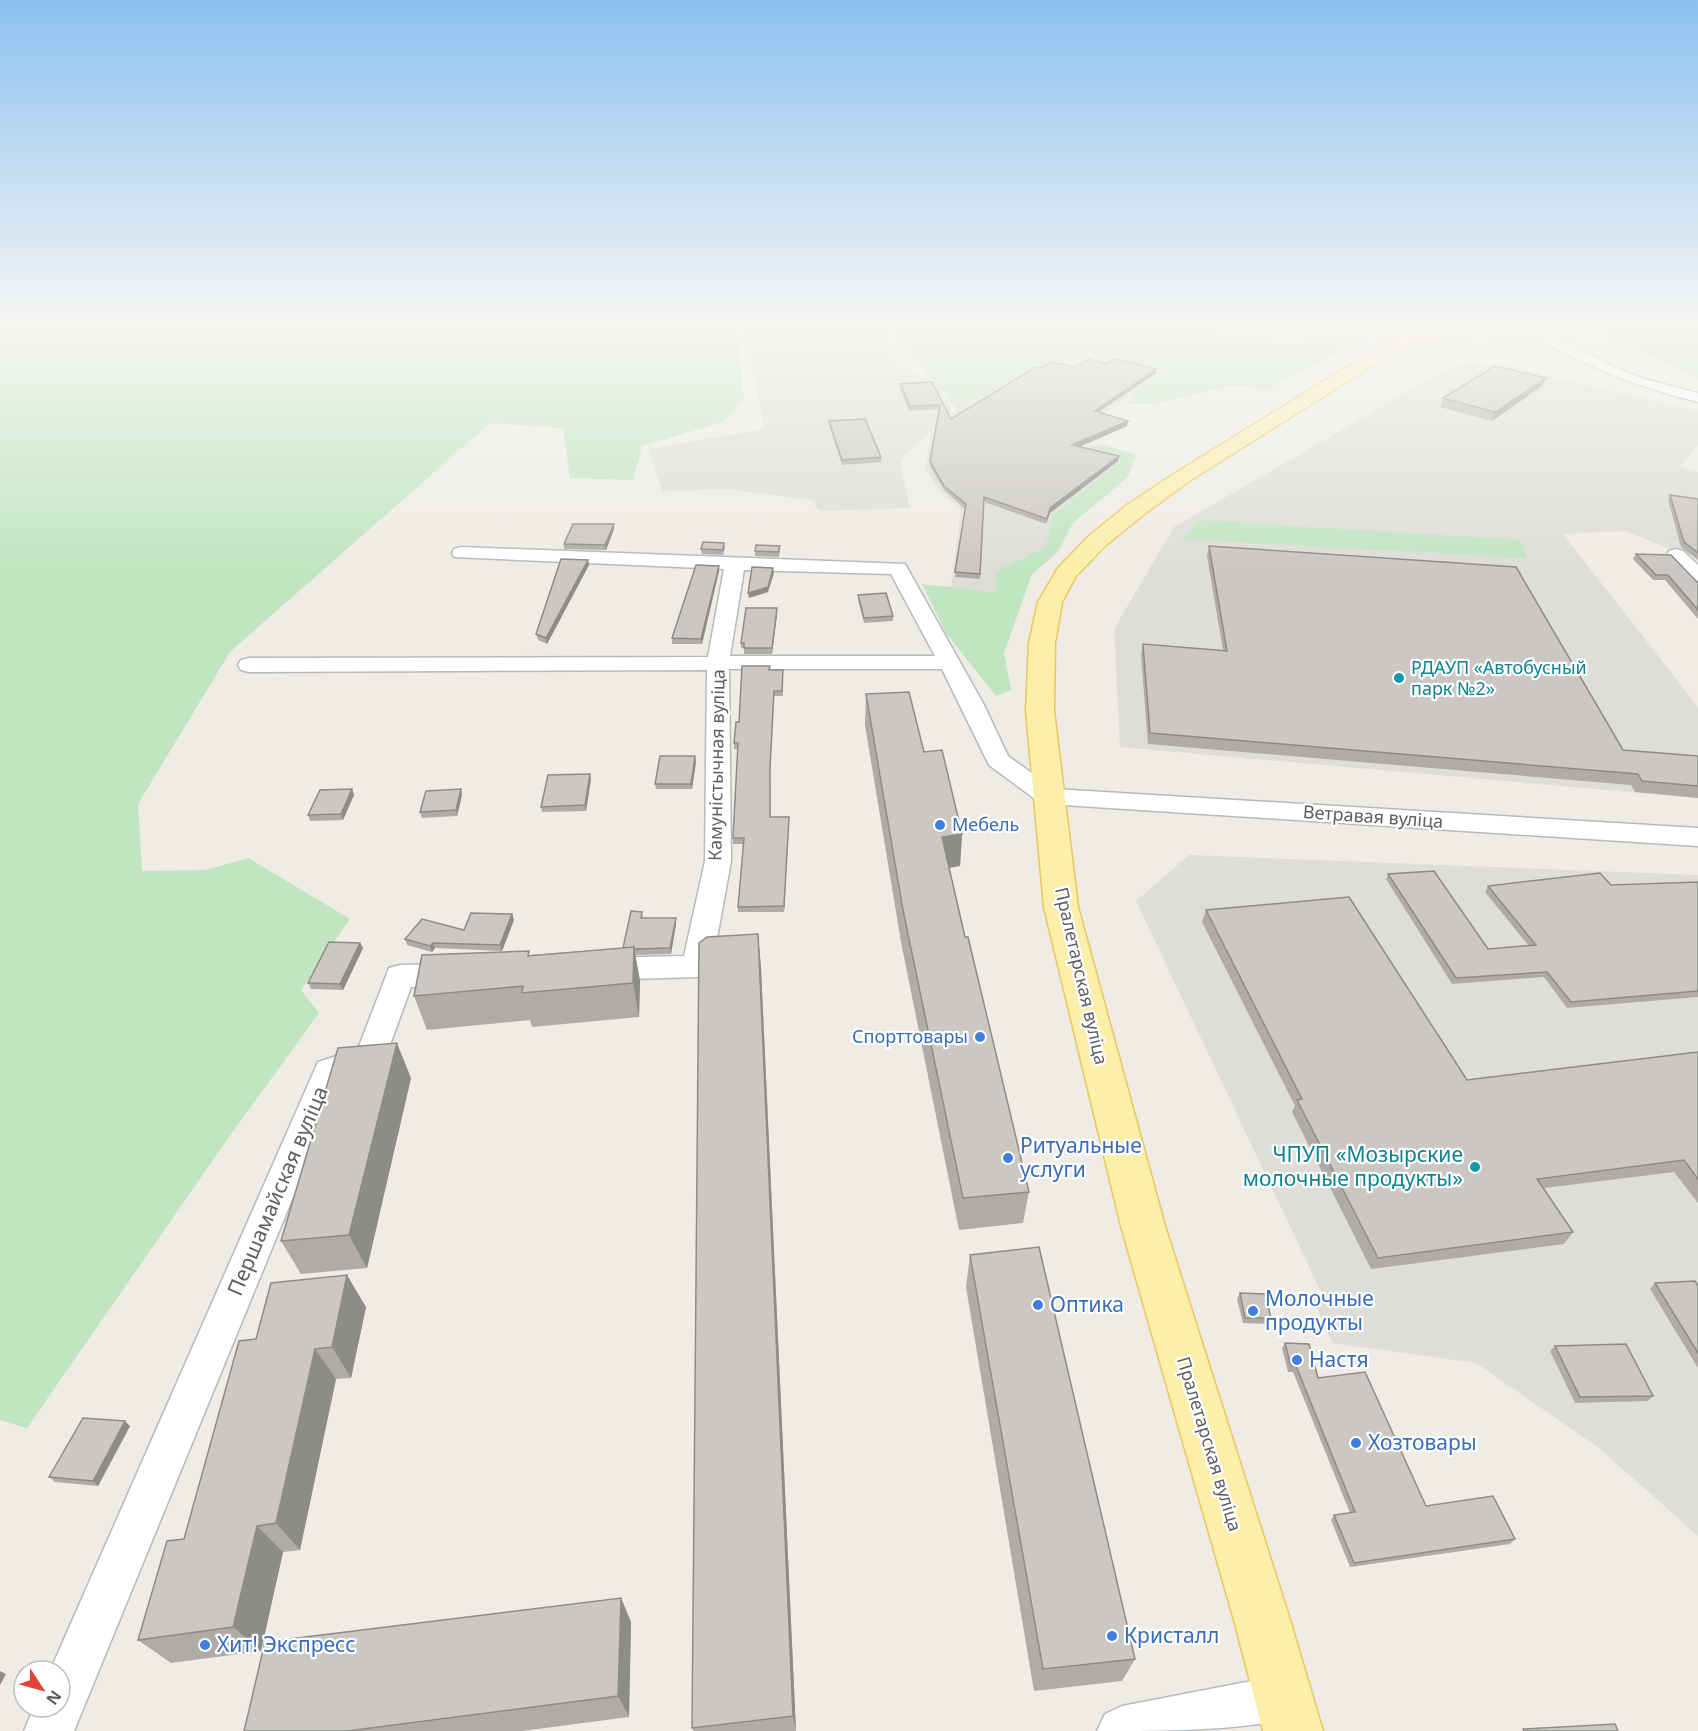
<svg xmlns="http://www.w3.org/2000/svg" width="1698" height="1731" font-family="'Noto Sans',sans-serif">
<rect width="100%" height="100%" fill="#eeece4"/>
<path fill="#dfddd8" d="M742,327H886L891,361L938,385L952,411L900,460L910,508L820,511L811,500L726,489L662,491L648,449L765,429Z
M1056,358L1116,361L1173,369L1061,442L1123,459L1054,514L1045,547L996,571L997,592L951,588L961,509L938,489L925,467L931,434L957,409Z
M1470,362L1513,367L1698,412V445L1679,467L1698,472V555H1687L1625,531L1563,534L1698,707V798L1120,747L1114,629L1174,527L1447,369Z
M1189,855L1698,875V1536L1599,1448L1476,1363L1332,1343L1312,1297L1322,1294L1136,901Z"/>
<path fill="#c1e5c1" d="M0,327H734L740,348L744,400L723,422L642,446L633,480L570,478L563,428L490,423L230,652L138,804L142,871L206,870L248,858L350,919L301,990L319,1013L231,1134L27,1428L0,1420Z
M896,327H1180L1269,344H1310L1347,333L1367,337L1268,389L1233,385L1152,404H1128L1134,392L1172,369L1116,361L1056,358L957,409L898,337Z
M1602,327H1698V379L1596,330Z
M1105,445L1136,455L1128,477L1073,523L1057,553L1032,574L1004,653L1011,690L996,696L946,633L922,584L996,592V571L1045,547L1054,514L1122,459L1081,448Z
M1198,520L1521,540L1526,558L1183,539Z"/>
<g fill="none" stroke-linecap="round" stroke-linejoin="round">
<path stroke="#a5d5fc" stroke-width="4.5" d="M561,327L571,338"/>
<g stroke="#b6b9bd" stroke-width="3">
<path id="minor" d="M1524,327H1538L1616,368L1644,379L1698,393V402C1649,390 1608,375 1563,352C1549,345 1534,339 1524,327Z
M461,547L905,564L984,705L1008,756L1054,789L1698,828V846L1048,804L1039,802L989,765L942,669H729L731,861L712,966L707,974L697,977L600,980L590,977L585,969L590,961L600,958L684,956L705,861L707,670L249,672L241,670L238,665L241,660L249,658L708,657L724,569L454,557L452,553L454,549ZM744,570L891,574L935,656H730Z
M1676,549L1683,551L1698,565V581L1691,579L1667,555L1669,551Z
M454,964L465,967L469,975L465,983L454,986L411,987L382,1067L341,1080L74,1731H24L34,1707H60V1671H50L318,1062L358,1049L389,968L400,965Z
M1283,1675L1300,1682L1307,1699L1300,1716C1243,1731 1160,1731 1097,1731L1105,1714L1122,1706Z"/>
</g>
<g stroke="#ecc65e" stroke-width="3">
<path id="major" d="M1414,327H1523L1546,332L1548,335L1540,340L1505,335L1472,334L1407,344L1191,480L1143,515L1105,546L1076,576L1062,602L1055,643L1054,711L1078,907L1165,1226L1290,1620L1323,1731H1263L1234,1620L1121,1226L1044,907L1026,711L1029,643L1038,602L1058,568L1089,536L1127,505L1177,472L1395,337Z"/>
</g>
<use href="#minor" fill="#fff" fill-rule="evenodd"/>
<use href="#major" fill="#fcefaa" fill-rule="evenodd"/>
</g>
<path fill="#afaca8" d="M1106,364L1156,369V373L1099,412L1127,426L1079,447L1119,456L1118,461L1050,513L1046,524L984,502L980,579L955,577L965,509L944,490L930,466L939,409L909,411L900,388V384L932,382L951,419L1041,368L1075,367Z
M1546,378L1542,386L1492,421L1440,407L1443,398Z
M829,421L881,457V462L842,465L829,425Z
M1670,495L1698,499V560L1681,547L1668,500Z
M614,529L606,550L564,549V544Z
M724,543L725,548L723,555L702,554L701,549Z
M780,546V551L779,557L755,556V551Z
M1209,546L1623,750L1698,756V798L1635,792L1631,785L1148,744L1141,655L1143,644L1223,650L1207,556Z
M1636,554L1698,583V619L1665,580H1653L1633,559Z
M588,560L589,565L547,644L538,640L536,634Z
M719,566V571L702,644H672V638Z
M858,595L893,616V621L864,623L858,600Z
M777,614L772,654H744V648H741V643Z
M770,670H783V696H774L770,774L771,817L789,822L784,912H738V907L744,844H733V838L738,749H734V743L739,722Z
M866,694L924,752L962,834L960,866L949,868L965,937L1029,1192L1023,1223L959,1230L901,942L865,725Z
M696,762L692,789H656L655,784Z
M591,779L586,811L542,812L541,807Z
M352,789L354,795L343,820L310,821L308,815Z
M462,795L457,816L422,818L420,812Z
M1388,874L1488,949L1528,945L1485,892L1488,886L1611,885L1698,882V997L1567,1008L1544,977L1452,984L1386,879Z
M1206,910L1467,1080L1698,1052V1203L1674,1172L1544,1188L1573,1232L1564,1244L1371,1269L1292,1112L1295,1106L1202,922Z
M642,912L643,918L676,924L671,954L635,955L640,981L639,1017L532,1027L530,1020L427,1030L414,996L530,955L623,948Z
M512,914L514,920L502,951L435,948L432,952L407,945L405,939L464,930Z
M758,934L761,968L796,1731H694L692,1728Z
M360,943L363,948L343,990L311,989L308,983Z
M411,1078L367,1268L301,1274L281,1241Z
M970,1255L1135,1659L1122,1681L1034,1691L966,1287Z
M1655,1283L1698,1286V1368L1650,1289Z
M1240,1293L1271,1318L1268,1324L1243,1323L1237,1299Z
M366,1307L351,1378L336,1379L300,1550L283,1552L261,1651L171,1663L138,1640L184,1539L256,1339Z
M1285,1343L1318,1378L1426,1506L1515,1539L1510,1544L1350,1567L1331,1520L1334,1515L1350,1513L1293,1372H1288L1282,1348Z
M1555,1346L1653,1396L1648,1401L1575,1403L1550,1351Z
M130,1426L98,1486L55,1482L49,1477Z
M621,1598L631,1622L629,1717L522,1731H244Z"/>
<path fill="#8e8c88" d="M1156,369V373L1094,415L1095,411Z
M1546,378L1542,386L1492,421L1495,412Z
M1128,421L1127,426L1072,450V445Z
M1119,456L1118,461L1050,513L1046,524L1050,508Z
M614,524V529L606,550L605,545Z
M588,560L589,565L547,644L546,638Z
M719,566V571L702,644L701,639Z
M773,568L774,573L768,592L749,598L748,593Z
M777,608V614L772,654V648Z
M695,756L696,762L692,789L691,784Z
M590,774L591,779L586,811L585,805Z
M352,789L354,795L343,820L341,814Z
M461,789L462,795L457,816L456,810Z
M789,817V822L784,912V906Z
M962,834L960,866L940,869L942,837Z
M512,914L514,920L502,951L500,945Z
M676,918V924L671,954L670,948Z
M758,934L761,968L796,1731L793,1716Z
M360,943L363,948L343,990L340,984Z
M433,943L435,948L432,952L430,946Z
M634,947L640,981L639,1017L633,983Z
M397,1043L411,1078L367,1268L349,1235Z
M347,1275L366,1307L351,1378L332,1347Z
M315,1349L336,1379L300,1550L276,1523Z
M125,1421L130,1426L98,1486L93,1481Z
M257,1526L283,1552L261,1651L233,1627Z
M621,1598L631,1622L629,1717L618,1696Z
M0,1671L6,1674L0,1685Z"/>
<path fill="#cbc8c3" stroke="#8e8c88" stroke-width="1.5" d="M1089,359L1106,364L1116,359L1156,369L1095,411L1128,421L1072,445L1119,456L1050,508L1047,519L984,497L980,574L955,572L966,504L944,486L930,461L940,405L910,406L900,384L932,382L951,419L1036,367L1041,368L1051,362L1075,367Z
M1495,366L1546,378L1495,412L1443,398Z
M865,419L881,457L842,460L829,421Z
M1670,495L1698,499V553L1684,542Z
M573,524H614L605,545L564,544Z
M703,542L724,543L723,550L701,549Z
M756,545L780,546L778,552L755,551Z
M1209,546L1516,567L1623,750L1698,756V786L1642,781L1638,774L1150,733L1143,644L1227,651Z
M1636,554L1671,555L1698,583V610L1668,575H1656Z
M561,559L588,560L546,638L536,634Z
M696,565L719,566L701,639L672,638Z
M752,567L773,568L768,587L748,593Z
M886,593L893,616L864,618L858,595Z
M746,608H777L772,648H744V643H741Z
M742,666H770L769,670H783L782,691H774L770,768V817H789L784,906L738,907L744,838H733L738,743H734L736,722H739Z
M909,692L924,752L942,750L962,834L942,837L965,937H968L1029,1192L963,1198L903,910L866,694Z
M660,756H695L691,784H655Z
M590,774L585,805L541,807L548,775Z
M352,789L341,814L308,815L320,790Z
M461,789L456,810L420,812L426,791Z
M1434,871L1488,949L1536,945L1488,886L1600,873L1611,885L1698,882V991L1571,1002L1547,972L1456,978L1388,874Z
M1349,897L1467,1080L1698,1052V1179L1684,1160L1537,1179L1573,1232L1378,1258L1297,1100L1302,1099L1206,910Z
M631,911L642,912L641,918H676L670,948L634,949V947L623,948Z
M471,913L512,914L500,945L433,943L430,946L405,939L422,919L464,930Z
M758,934L793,1716L692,1728L699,943L707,937Z
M329,942L360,943L340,984L308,983Z
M634,947L633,983L522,993L523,986L414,996L422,955L529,951L528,956Z
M397,1043L349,1235L281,1241L338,1048Z
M1039,1247L1135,1659L1043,1669L970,1255Z
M347,1275L332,1347L315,1349L276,1523L257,1526L233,1627L138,1640L167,1541L184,1539L239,1341L256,1339L271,1283Z
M1695,1281L1698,1286V1353L1655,1283Z
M1240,1293L1265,1294L1271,1318H1245Z
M1285,1343L1309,1344L1318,1378L1365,1372L1426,1506L1493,1496L1515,1539L1354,1563L1334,1515L1355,1512L1296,1366H1291Z
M1626,1344L1653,1396L1580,1397L1555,1346Z
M83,1418L125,1421L93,1481L49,1477Z
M621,1598L618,1696L347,1731H244L265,1642Z
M1615,1724L1618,1731H1524L1523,1729Z"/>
<linearGradient id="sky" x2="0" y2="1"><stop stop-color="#8dc1f0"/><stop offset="0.57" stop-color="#f7f6f3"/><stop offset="1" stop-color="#f7f6f3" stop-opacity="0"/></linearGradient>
<rect width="1698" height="569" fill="url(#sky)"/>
<g fill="#0f9aa8" stroke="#fff" stroke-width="2">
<circle cx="1399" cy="678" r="6"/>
<circle cx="1475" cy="1167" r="6"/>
</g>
<g fill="#3f7fe0" stroke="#fff" stroke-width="2">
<circle cx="940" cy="825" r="6"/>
<circle cx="980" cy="1037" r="6"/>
<circle cx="1008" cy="1158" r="6"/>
<circle cx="1038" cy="1305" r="6"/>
<circle cx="1253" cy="1311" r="6"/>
<circle cx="1297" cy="1360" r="6"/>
<circle cx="1356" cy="1443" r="6"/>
<circle cx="1112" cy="1636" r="6"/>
<circle cx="205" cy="1645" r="6"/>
</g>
<g text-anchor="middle" stroke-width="4.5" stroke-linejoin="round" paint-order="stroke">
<g font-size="18" fill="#0d838f" stroke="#fff" text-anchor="start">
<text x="1411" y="674">РДАУП «Автобусный<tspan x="1411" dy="21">парк №2»</tspan></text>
</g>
<g font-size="18" fill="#5c5f64" stroke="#fff">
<text transform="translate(717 765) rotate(-89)" y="6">Камуністычная вуліца</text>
<text transform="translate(1373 817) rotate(4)" y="6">Ветравая вуліца</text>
<text transform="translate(1081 976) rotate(77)" y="6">Пралетарская вуліца</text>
<text transform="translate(1209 1444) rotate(73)" y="6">Пралетарская вуліца</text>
</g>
<g font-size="18" fill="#366cbe" stroke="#fff" text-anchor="start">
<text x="952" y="831">Мебель</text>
<text x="968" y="1043" text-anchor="end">Спорттовары</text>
</g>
<g font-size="21" fill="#366cbe" stroke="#fff" text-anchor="start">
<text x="1020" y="1153">Ритуальные<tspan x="1020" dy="24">услуги</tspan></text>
<text x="1265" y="1306">Молочные<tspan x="1265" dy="24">продукты</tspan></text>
<text x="1050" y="1312">Оптика</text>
<text x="1309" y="1367">Настя</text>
<text x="1368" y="1450">Хозтовары</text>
<text x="1124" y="1643">Кристалл</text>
<text x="217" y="1652">Хит! Экспресс</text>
</g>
<g font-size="21" fill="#0d838f" stroke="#fff" text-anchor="end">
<text x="1463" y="1162">ЧПУП «Мозырские<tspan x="1463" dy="24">молочные продукты»</tspan></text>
</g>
<g font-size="21" fill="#5c5f64" stroke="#fff">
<text transform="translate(278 1191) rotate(-67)" y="7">Першамайская вуліца</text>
</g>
</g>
<g transform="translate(42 1689) rotate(126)"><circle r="28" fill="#ffffff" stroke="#bebfc1" stroke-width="1.5"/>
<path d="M0-4.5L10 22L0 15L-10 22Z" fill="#e34334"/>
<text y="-9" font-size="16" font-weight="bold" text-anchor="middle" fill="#5c5f64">N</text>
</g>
</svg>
